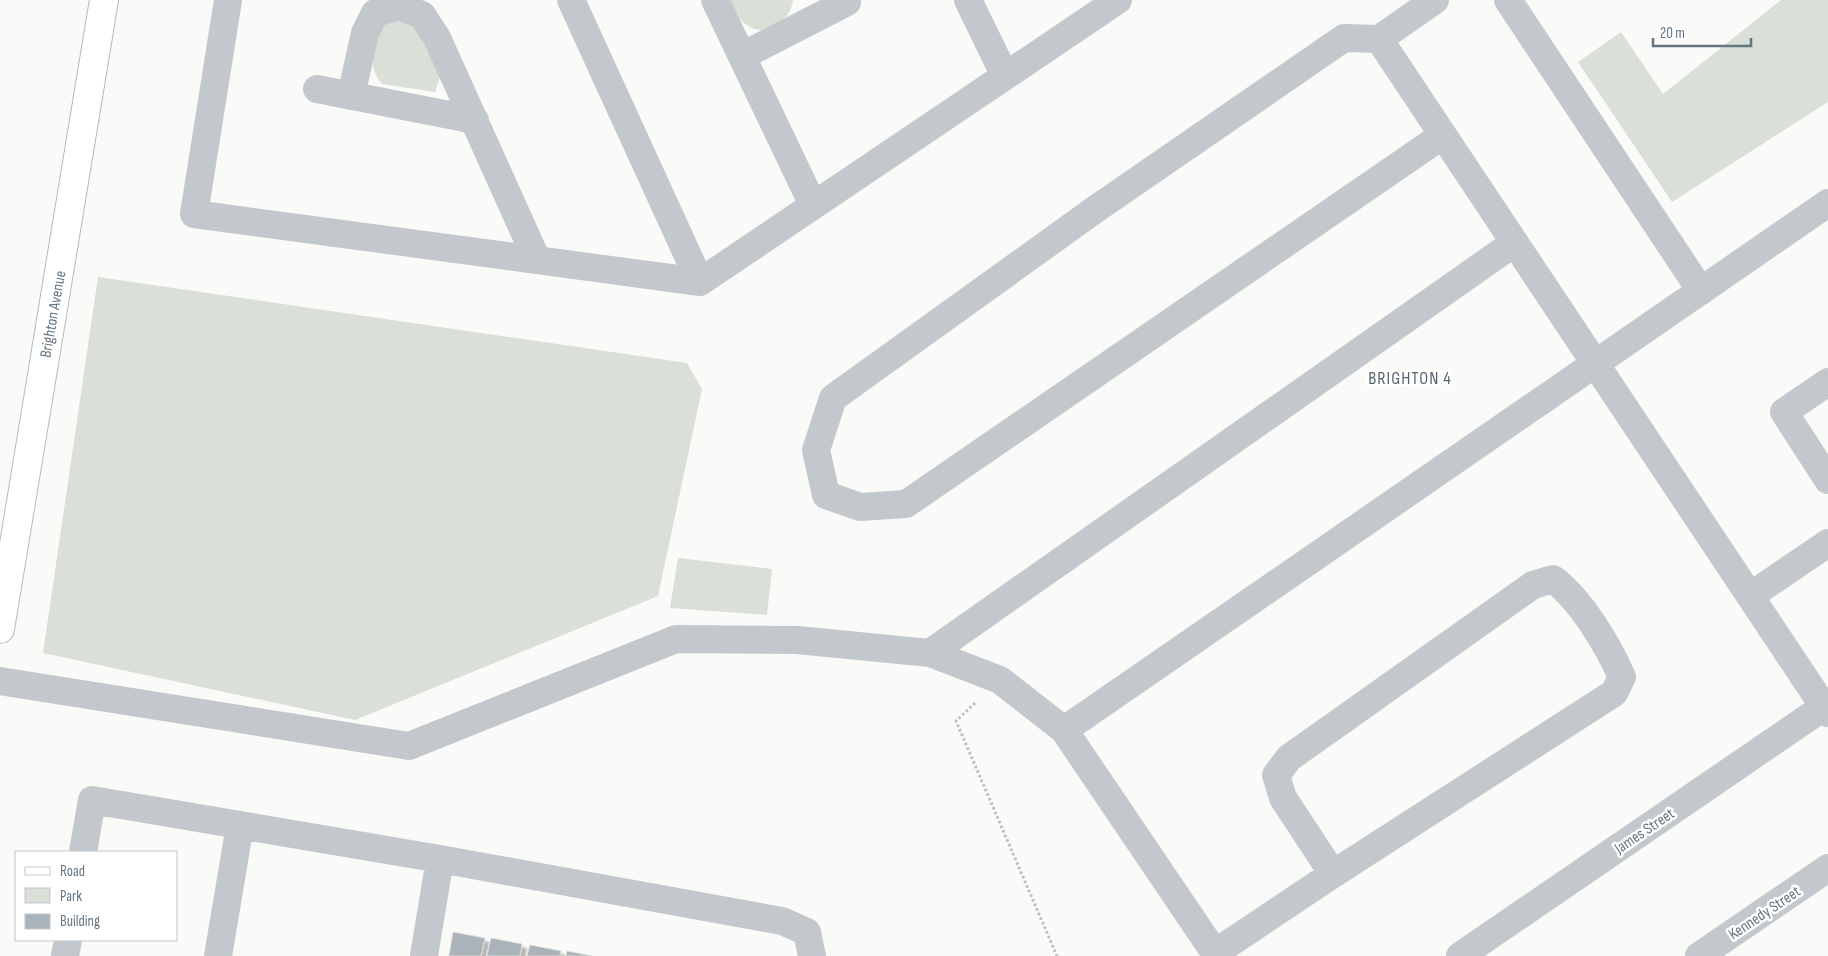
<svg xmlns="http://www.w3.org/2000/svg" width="1828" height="956" font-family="'Sofia Sans Condensed',sans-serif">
<defs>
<filter id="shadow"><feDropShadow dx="4.5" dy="4.5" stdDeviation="1" flood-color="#0004"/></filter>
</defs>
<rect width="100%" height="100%" fill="#fafaf8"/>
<path fill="#dadfd7" d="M730,0H792L793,1C789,23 764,40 744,23C736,17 733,8 730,0Z
M1781,0H1828V102L1672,202L1578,62L1621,32L1663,94Z
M398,17L418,21L441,74L435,92L382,84C364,63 370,26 398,17Z
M98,277L687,363L702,389L658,596L355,720L43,653Z
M678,558L772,569L767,615L670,608Z"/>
<path fill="#aab3b9" stroke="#dcdcda" filter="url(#shadow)" d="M453,932L485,938L481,956H449Z
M491,938L522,944L520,956H487Z
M530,945L561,951L560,956H527Z
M567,951L592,956H566Z"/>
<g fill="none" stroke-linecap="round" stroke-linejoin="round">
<g stroke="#b5babe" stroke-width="30">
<path id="major" d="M0,629L104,0"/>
</g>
<path stroke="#bbbfc2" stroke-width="3" stroke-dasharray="2.5 2.5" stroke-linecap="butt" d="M975,703L956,721L1057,956"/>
<path stroke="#c3c8cc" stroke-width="28" d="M228,0L194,214L700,282L1118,0
M571,0L700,282
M715,0L813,205
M968,0L1005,76
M1435,0L1379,39L1344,38L1093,211L833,398L816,450L826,495L860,507L906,504L1443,135
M1508,0L1701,291
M1379,39L1828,713
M742,56L847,2
M317,89L475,120
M351,96L365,33L375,13L399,6L422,15L437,38L537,260
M1828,382L1784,412L1828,480
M1750,596L1828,543
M930,653L1514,243
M0,681L409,746L676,639L797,640L930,653L1000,680L1064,730L1217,956
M1064,730L1828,203
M83,852L92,800L440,859L782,921L807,932L812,956
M1215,953L1333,874L1614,693L1622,677C1608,645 1581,600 1553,579L1533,585L1289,758L1276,775L1283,798L1333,874
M65,956L68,940
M218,956L240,825
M424,956L440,859
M1460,956L1828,704
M1699,956L1828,868"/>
<use href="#major" stroke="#fff" stroke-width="28"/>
</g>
<g text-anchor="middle" stroke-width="5" stroke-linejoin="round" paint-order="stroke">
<g font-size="16" fill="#657683" stroke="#fff">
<text transform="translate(52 314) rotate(-80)" y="6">Brighton Avenue</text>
<text transform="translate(1644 830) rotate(-34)" y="6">James Street</text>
<text transform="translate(1764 912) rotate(-34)" y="6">Kennedy Street</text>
</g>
<g font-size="18" letter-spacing="1" fill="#57646e" stroke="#fff">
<text x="1410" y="384">BRIGHTON 4</text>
</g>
</g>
<rect x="15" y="851" width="162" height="90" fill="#ffffff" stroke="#c1c8cd"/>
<rect x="25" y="867" width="25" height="8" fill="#ffffff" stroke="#c1c8cd"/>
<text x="60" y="876" font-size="15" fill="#657683">Road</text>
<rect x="25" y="888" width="25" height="15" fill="#dadfd7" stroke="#c1c8cd"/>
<text x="60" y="901" font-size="15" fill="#657683">Park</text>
<rect x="25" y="914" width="25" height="15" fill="#aab3b9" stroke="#c1c8cd"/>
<text x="60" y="926" font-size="15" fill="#657683">Building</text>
<path d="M1653 38v8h98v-8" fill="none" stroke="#657683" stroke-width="2.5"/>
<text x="1660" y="38" font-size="15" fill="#657683" stroke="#ffffff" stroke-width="4" paint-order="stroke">20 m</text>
</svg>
